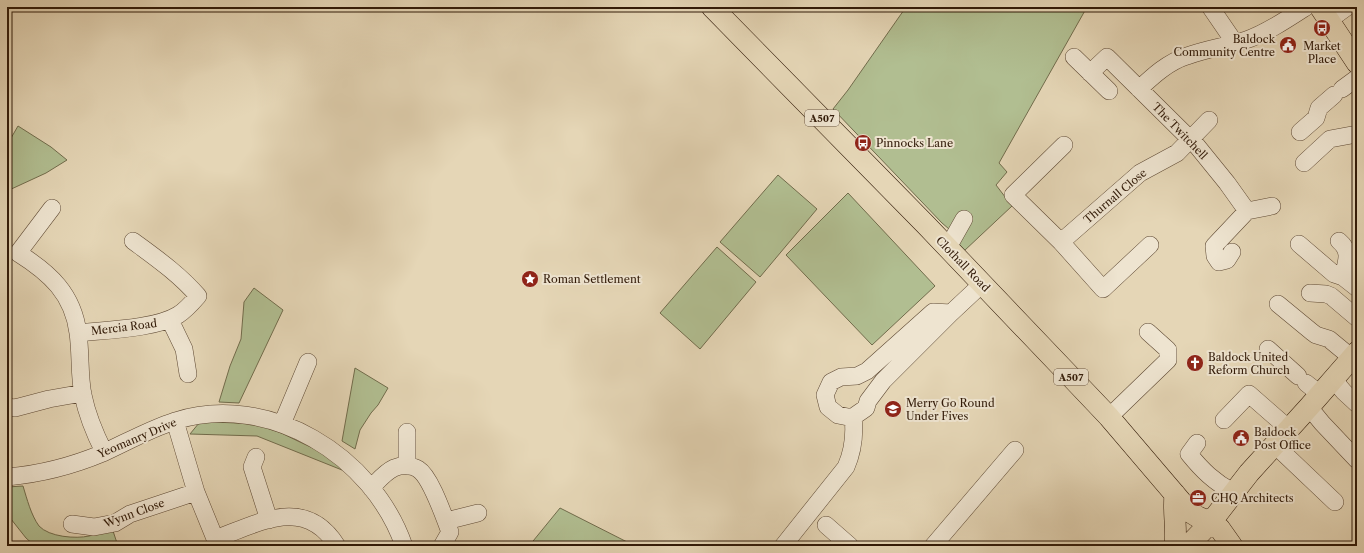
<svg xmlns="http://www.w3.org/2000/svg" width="1364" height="553" font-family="'Libre Caslon Text',serif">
<rect width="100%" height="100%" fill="#e5d6b6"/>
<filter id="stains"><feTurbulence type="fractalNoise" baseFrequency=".005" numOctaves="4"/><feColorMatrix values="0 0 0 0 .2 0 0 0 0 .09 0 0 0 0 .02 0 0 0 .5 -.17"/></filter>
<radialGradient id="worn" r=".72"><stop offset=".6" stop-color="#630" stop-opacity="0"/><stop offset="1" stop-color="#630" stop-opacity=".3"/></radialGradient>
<path fill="#b1be91" stroke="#716c4c" d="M906,7H1087L999,163L1007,172L996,185L1012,206L964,251L953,240L956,235L942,223L833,109L848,90Z
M18,126L51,147L67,160L46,173L7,191V145Z
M778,175L817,209L760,277L720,242Z
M848,193L935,286L872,345L786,255Z
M717,247L756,282L700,349L660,313Z
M254,288L283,310L239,403L219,402L230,366L241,339L244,302Z
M355,368L388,388L378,405L371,413L360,430L355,449L342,441Z
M214,422L258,424L279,432L321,452L343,468L342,470L257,436L190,434L199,423Z
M23,486C27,499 31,515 39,526C49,537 76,539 89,536C97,534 105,531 112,528L118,546H35L26,538L7,514V487Z
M560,508L635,546H529Z"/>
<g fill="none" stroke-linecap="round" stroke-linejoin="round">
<g stroke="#5e4934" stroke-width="18">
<path id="minor" d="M1212,7L1211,8L1235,43
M1329,20L1347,7
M1074,57L1109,91
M1090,73L1107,57L1197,146L1227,183L1247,211
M1139,89C1153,76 1168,62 1187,56C1206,49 1227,46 1246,40C1265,34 1289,18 1306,7
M1342,89L1357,78
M1300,132L1316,118L1319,108L1334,95
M1064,145L1013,195L1061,242L1103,289L1150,245
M1304,163L1330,139L1357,134
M52,208L18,253C50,273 73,294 78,333C81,354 79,375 83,395C87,415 95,434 104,452
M1339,241C1352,252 1346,262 1343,277
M1061,242L1140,173L1177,153L1209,120
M1299,244L1334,274L1343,277L1357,288
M946,246L951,242L964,219
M1232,252L1227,260L1219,262L1215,256L1214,246L1247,211L1272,206
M1310,293L1326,294L1331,296L1357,318
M1278,304L1312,332L1316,335L1329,339L1352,358
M951,313L933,312L867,371L857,376L841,377L831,382L825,395L828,407L838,415L848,417H853L866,408L868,401L883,381L951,313L982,284
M170,320L184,349L188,374
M78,333C105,330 155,329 178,315C186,310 192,303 198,296C179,274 156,258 133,241
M1268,349L1298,376
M1333,379L1344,392L1357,404
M1306,383L1320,394
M7,407L15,408L49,399L83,393
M1309,407L1322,423L1357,460
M1109,417L1168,360V350L1148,332
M1224,420L1249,394L1289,429
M175,421L196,492L218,546
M282,424L308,362
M407,432V466
M1197,443L1189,454C1202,470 1214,482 1233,492
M1275,445L1335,502
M256,457L252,467L269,520
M7,477C41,474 72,466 103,453C127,442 150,429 175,421C269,391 373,456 404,546
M371,488C378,481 385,472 394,468C401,465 412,465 418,469C431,477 444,517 450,532L442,546
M446,521L478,513
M72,524L94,527L115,523L130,514L196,492
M826,525L850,546
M215,539C259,523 305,495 337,546
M783,546L846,467C853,451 855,434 853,417
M933,546L1015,450"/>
</g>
<g stroke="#311a08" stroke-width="22">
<path id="major" d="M712,7L926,225L1071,377L1109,417L1190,512L1198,517L1211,522L1220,529L1232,546
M1320,7L1357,63
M1175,546C1177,529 1173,512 1175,494
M1188,546L1211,522L1249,473L1309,407L1357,352"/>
</g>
<use href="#minor" stroke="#eee4d0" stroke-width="17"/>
<use href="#major" stroke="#e5d6b6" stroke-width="21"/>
</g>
<defs>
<g id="bus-disc" transform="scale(0.9)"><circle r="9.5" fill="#8f2418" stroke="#eee4d0"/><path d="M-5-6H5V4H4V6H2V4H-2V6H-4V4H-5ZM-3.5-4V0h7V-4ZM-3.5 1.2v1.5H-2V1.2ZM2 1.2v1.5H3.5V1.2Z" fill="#fff"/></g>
<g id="civic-disc" transform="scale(0.9)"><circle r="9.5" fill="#8f2418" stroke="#eee4d0"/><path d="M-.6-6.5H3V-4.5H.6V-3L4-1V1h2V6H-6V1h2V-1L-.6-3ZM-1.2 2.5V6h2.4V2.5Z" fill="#fff"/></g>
<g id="sight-disc" transform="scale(0.9)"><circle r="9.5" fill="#8f2418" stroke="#eee4d0"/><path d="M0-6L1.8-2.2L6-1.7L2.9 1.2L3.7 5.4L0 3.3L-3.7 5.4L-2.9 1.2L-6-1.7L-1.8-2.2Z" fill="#fff"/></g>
<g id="church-disc" transform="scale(0.9)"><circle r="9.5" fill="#8f2418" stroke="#eee4d0"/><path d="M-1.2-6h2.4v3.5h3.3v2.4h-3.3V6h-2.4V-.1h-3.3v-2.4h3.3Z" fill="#fff"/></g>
<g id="school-disc" transform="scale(0.9)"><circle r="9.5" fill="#8f2418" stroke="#eee4d0"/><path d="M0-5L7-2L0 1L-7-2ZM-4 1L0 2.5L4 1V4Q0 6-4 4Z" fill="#fff"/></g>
<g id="office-disc" transform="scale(0.9)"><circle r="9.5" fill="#8f2418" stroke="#eee4d0"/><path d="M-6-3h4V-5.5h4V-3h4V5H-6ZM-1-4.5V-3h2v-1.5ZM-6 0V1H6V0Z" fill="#fff"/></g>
</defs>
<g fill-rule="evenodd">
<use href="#bus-disc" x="1322" y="28"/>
<use href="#civic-disc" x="1288" y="45"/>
<use href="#bus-disc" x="863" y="143"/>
<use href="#sight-disc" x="530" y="279"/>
<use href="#church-disc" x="1195" y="363"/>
<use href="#school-disc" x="893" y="409"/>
<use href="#civic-disc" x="1241" y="438"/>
<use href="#office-disc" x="1198" y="498"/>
</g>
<g text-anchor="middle" stroke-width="4" stroke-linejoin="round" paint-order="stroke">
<g fill="#eee4d0" stroke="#6a5744" stroke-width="1">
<rect x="805" y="110" width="34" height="16" rx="3"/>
<rect x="1054" y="369" width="34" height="16" rx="3"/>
</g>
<g font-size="10" font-weight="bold" fill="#311a08">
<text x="822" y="122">A507</text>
<text x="1071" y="381">A507</text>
</g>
<g font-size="11" fill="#311a08" stroke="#eee4d0" text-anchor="start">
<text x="1275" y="43" text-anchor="end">Baldock<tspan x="1275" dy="13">Community Centre</tspan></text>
<text x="1322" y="50" text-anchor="middle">Market<tspan x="1322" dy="13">Place</tspan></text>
<text x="876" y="147">Pinnocks Lane</text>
<text x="543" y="283">Roman Settlement</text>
<text x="1208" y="361">Baldock United<tspan x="1208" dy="13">Reform Church</tspan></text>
<text x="906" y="407">Merry Go Round<tspan x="906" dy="13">Under Fives</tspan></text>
<text x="1254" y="436">Baldock<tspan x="1254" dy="13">Post Office</tspan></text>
<text x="1211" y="502">CHQ Architects</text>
</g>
<g font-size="11" fill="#311a08" stroke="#eee4d0">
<text transform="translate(1180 131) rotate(46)" y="4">The Twitchell</text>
<text transform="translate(1115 196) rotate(-40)" y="4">Thurnall Close</text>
<text transform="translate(963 264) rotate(46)" y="4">Clothall Road</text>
<text transform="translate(124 327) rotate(-7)" y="4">Mercia Road</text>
<text transform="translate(137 438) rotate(-23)" y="4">Yeomanry Drive</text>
<text transform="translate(134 513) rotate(-20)" y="4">Wynn Close</text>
</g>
</g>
<rect width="1364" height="553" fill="none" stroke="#e5d6b6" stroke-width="24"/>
<rect x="8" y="8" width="1348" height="537" fill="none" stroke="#311a08" stroke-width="2"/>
<rect x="12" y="12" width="1340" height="529" fill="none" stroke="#311a08"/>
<rect width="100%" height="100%" filter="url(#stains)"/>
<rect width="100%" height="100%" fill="url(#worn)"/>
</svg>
